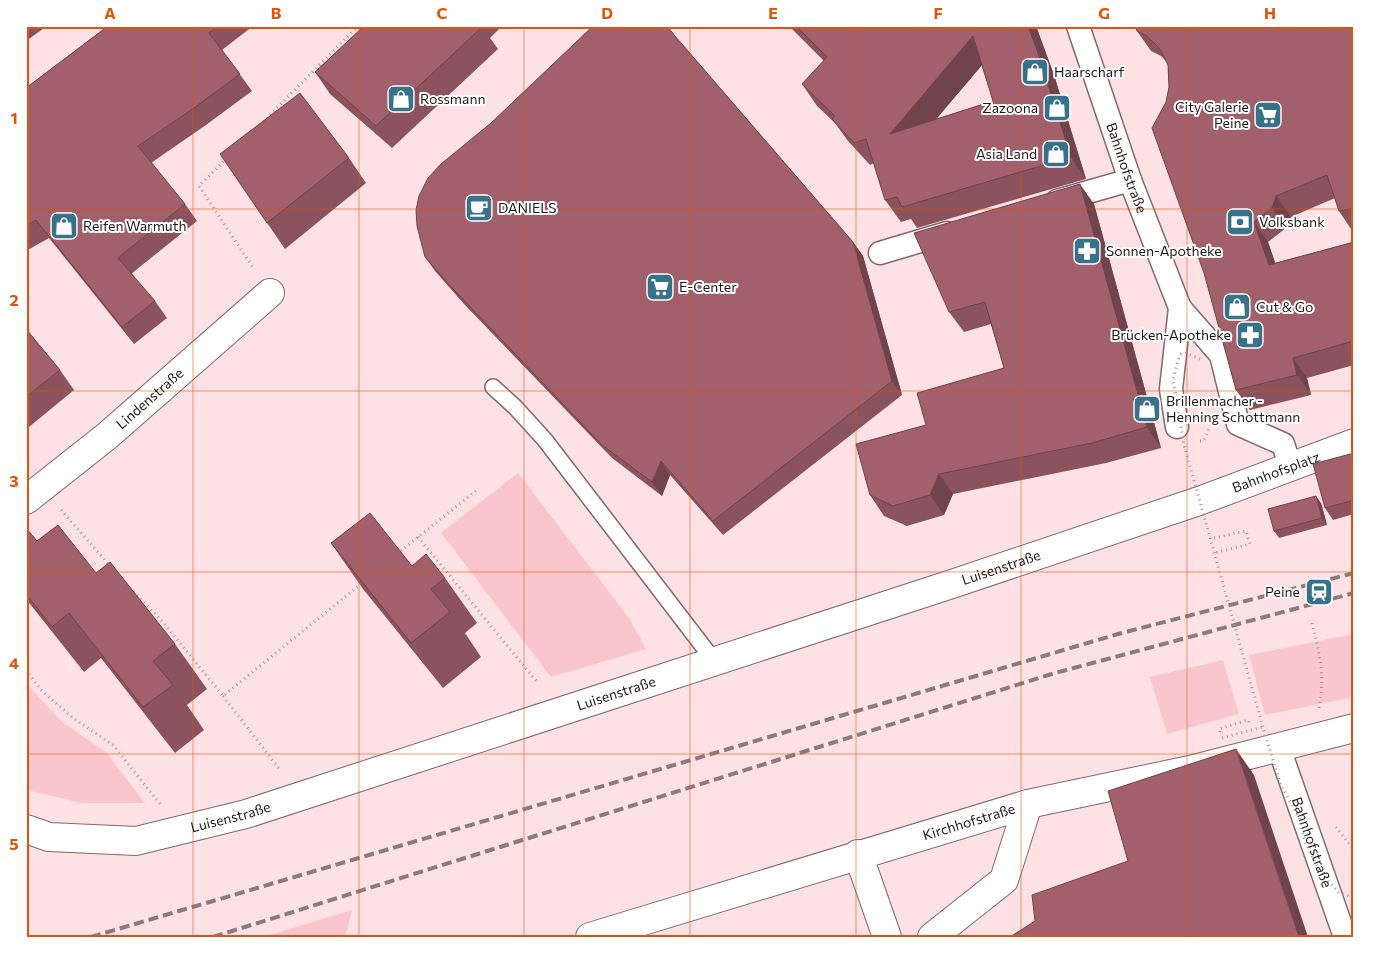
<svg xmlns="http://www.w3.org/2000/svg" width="1380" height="963" font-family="Commissioner,sans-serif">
<rect width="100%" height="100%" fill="#fde1e4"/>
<path fill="#fac6ce" d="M518,473L629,618L646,649L551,677L441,533Z
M1354,634V697L1265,715L1249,655Z
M1223,660L1239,714L1167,734L1150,677Z
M26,683L62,722L106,752L145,803H82L26,790Z
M352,910L345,937H263Z"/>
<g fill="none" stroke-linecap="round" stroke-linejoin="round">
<g stroke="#82696d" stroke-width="18">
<path id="service" d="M493,387L515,407L545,440L715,662"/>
</g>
<g stroke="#82696d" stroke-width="25">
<g id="pedestrian">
<path id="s1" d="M1078,26L1130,180L1180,308L1171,389L1177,427"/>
<path d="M1057,201L1130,180"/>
<path d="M880,253L947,233"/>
<path d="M1180,308L1221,355L1238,424L1283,444L1290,465"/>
<path id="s2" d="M1279,748L1345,937"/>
</g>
</g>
<g stroke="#82696d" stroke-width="30">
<g id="minor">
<path id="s3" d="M26,500L107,436L270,293"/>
<path id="s4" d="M26,829L49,837L136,841L246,814L952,584L1199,501L1354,443"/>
<path d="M858,854L887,937"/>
<path id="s5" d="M590,937L1028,804L1190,770L1354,728"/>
<path d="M932,937L1004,880L1028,804"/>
</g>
</g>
<path stroke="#aa9698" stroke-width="3" stroke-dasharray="1 4" stroke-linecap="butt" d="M263,122L358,26
M227,158L199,186L254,269
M1200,441H1203L1210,427
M61,510L111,567
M418,537L537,682
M1214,538L1246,531L1250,544L1214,553
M397,554L477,490
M130,588L162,621L223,696L362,583
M1312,623C1320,655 1325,675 1319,708
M26,670L42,691L73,718L113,745L160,804
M223,696L280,770
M1220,732L1219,729L1248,720L1250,724
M1336,827L1354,850"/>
<use href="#service" stroke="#fff" stroke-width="15"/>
<use href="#pedestrian" stroke="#fff" stroke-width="22"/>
<use href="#minor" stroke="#fff" stroke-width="28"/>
<path stroke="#8c7a7c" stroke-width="4" stroke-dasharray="10 5" stroke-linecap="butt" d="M91,937L1118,634L1354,573
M213,937L1055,673L1354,593"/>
<path stroke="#aa9698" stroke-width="3" stroke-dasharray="1 4" stroke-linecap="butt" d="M1200,359L1186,353L1181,354L1178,360L1173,380L1184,445L1263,727L1280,783L1299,818L1306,844L1321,873L1339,893L1354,898
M1222,738L1263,727"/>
</g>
<path fill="#8b535d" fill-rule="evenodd" d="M26,26H47L26,41Z
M108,26H253L222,50L252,91L206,125L151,163L185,204L197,221L131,274L155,301L167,318L134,344L49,238L26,251V88Z
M364,26H502L490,38L498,49L392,148L330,94L315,72Z
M789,26H1036L1054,75L1086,179L917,228L911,219L901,222L885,200L874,163L870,165L848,141L835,123L817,106L802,84L824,61ZM982,65L993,101L936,119Z
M1354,26V231L1353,232L1339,211L1335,198L1291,217L1286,228L1268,242L1275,263L1354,242V365L1307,378L1311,395L1250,410L1236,390L1166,102L1169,87L1168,65L1166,61L1161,56L1151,51L1137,31Z
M675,36L853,242L863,256L902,395L723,535L670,475L662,496L612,458L464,304L435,271L425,257Z
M220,154L349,158L366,183L285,249Z
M1094,204L1161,448L1106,463L953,494L944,515L907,526L884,516L870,495L926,425L1004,368L991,324L964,332L949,312Z
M26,329L60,370L74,390L29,427L26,424Z
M1354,453V514L1333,520L1325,508Z
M1321,503L1327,525L1279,538L1274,531Z
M26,528L37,541L96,573L175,644L207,689L187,705L204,730L175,753L101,658L84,672L26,599Z
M331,543L412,566L445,578L477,623L465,633L481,657L443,688L363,589Z"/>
<path fill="#71434c" d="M1028,26H1036L1054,75L1086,179L1071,157Z
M973,36L988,58L905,156L890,134Z
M1080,184L1094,204L1161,448L1147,427Z
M1276,196L1291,217L1286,228L1272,208Z
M1254,222L1268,242L1283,285L1269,265Z
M853,242L863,256L902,395L892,381Z
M1293,358L1307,378L1311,395L1297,375Z
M661,461L670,475L662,496L652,482Z
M939,474L953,494L944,515L930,495Z
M1316,496L1321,503L1327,525L1322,518Z
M1236,749L1254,775L1308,937H1299Z"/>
<path fill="#a2606c" stroke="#71434c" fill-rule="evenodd" d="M108,26H218L209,33L240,74L194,108L138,146L185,204L118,258L155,301L122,327L36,220L26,226V88Z
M364,26H482V27L376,126L315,72Z
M593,26H667L675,36L853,242L892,381L713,521L661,461L652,482L602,445L454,290L425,257L417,226L416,210L419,196L428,178L441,164L491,123Z
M796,26H1028L1038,53L1071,157L902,207L897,197L885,200L866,139L854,143L832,119L835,116L802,84L827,57ZM973,36L993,101L890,134Z
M1135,26H1354V208L1339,211L1327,175L1276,196L1272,208L1254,222L1269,265L1354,242V341L1293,358L1297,375L1236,390L1204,273L1152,128L1166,102L1169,87L1168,65L1160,49L1147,36L1137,31Z
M300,93L349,158L267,223L220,154Z
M1080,184L1147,427L1092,443L939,474L930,495L893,506L870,495L856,444L926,425L917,393L1004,368L985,302L949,312L914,233Z
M26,329L60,370L26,397Z
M1354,453V500L1325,508L1313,464Z
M1316,496L1322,518L1274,531L1268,509Z
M370,513L412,566L426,554L445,578L431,589L450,612L411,643L331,543Z
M58,525L96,573L110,562L175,644L153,661L173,685L143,707L69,613L52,627L26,594V528L37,541Z
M1236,749L1299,937H1010L1035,921L1032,895L1128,861L1108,791Z"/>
<path fill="none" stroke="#de560d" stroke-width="1" stroke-opacity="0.55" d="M193,26V937M359,26V937M524,26V937M690,26V937M856,26V937M1021,26V937M1187,26V937M26,209H1354M26,391H1354M26,572H1354M26,754H1354"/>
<defs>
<g id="shop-square" transform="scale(1.4375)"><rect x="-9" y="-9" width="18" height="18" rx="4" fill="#37728a" stroke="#fff"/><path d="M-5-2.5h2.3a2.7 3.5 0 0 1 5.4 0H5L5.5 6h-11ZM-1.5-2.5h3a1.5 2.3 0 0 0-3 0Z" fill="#fff"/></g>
<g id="supermarket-square" transform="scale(1.4375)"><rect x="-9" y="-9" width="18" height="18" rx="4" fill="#37728a" stroke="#fff"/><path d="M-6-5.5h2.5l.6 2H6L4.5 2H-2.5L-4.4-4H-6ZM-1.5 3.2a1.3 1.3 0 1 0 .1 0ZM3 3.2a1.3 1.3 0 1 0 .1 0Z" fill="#fff"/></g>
<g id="cafe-square" transform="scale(1.4375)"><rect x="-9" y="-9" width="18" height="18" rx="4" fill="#37728a" stroke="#fff"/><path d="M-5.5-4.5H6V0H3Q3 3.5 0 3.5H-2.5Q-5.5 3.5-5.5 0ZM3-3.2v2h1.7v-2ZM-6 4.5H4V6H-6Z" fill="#fff"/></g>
<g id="bank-square" transform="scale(1.4375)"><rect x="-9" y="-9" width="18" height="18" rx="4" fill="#37728a" stroke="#fff"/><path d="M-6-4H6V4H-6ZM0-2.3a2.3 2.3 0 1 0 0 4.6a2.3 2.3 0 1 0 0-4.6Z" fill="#fff"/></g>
<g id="pharmacy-square" transform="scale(1.4375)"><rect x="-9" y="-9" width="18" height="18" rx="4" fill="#37728a" stroke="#fff"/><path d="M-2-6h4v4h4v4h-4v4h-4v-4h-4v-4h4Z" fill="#fff"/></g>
<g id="station-square" transform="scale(1.4375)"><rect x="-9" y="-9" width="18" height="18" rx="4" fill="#37728a" stroke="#fff"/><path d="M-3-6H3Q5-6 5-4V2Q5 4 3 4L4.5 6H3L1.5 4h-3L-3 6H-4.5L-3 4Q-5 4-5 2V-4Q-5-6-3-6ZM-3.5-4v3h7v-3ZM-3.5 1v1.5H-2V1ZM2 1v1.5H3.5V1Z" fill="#fff"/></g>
</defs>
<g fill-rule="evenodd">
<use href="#shop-square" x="1035" y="72"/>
<use href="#shop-square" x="401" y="99"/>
<use href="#shop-square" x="1057" y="108"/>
<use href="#supermarket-square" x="1268" y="115"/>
<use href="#shop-square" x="1056" y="154"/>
<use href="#cafe-square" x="479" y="208"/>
<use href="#bank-square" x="1240" y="222"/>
<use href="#shop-square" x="64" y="226"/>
<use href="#pharmacy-square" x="1087" y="251"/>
<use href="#supermarket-square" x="660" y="287"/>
<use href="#shop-square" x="1237" y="307"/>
<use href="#pharmacy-square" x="1250" y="335"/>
<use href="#shop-square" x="1147" y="409"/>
<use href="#station-square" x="1319" y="592"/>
</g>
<g text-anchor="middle" stroke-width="4" stroke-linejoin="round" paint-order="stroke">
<g font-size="14" fill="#211819" stroke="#fff" text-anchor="start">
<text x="1054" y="77">Haarscharf</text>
<text x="420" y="104">Rossmann</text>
<text x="1249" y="112" text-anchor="end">City Galerie<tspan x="1249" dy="16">Peine</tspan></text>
<text x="1038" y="113" text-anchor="end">Zazoona</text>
<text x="1037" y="159" text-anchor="end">Asia Land</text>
<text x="498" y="213">DANIELS</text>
<text x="1259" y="227">Volksbank</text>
<text x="83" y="231">Reifen Warmuth</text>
<text x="1106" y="256">Sonnen-Apotheke</text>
<text x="679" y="292">E-Center</text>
<text x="1256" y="312">Cut &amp; Go</text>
<text x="1231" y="340" text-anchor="end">Brücken-Apotheke</text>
<text x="1166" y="406">Brillenmacher -<tspan x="1166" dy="16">Henning Schottmann</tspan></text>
<text x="1300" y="597" text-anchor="end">Peine</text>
</g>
<g font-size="14" fill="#211819" stroke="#fff">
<text dy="5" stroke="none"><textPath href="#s1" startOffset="150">Bahnhofstraße</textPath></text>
<text dy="5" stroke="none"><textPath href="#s3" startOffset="160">Lindenstraße</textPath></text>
<text dy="5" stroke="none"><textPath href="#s4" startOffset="1310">Bahnhofsplatz</textPath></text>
<text dy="5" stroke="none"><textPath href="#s4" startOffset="1019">Luisenstraße</textPath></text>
<text dy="5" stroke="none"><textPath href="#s4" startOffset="614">Luisenstraße</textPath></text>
<text dy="5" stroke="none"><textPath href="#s4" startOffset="209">Luisenstraße</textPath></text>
<text dy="5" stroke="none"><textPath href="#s5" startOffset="396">Kirchhofstraße</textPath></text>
<text dy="5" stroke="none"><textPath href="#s2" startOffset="100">Bahnhofstraße</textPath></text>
</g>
</g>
<rect width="1380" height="963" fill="none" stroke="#ffffff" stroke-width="55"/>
<rect x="28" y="28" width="1324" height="908" fill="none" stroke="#de560d" stroke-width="2"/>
<g font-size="16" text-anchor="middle" font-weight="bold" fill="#de560d">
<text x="110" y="19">A</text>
<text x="276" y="19">B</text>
<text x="442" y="19">C</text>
<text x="607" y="19">D</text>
<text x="773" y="19">E</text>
<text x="938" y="19">F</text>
<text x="1104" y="19">G</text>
<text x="1270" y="19">H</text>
<text x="14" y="124">1</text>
<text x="14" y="306">2</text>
<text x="14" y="487">3</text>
<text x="14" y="669">4</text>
<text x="14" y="850">5</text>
</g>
</svg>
